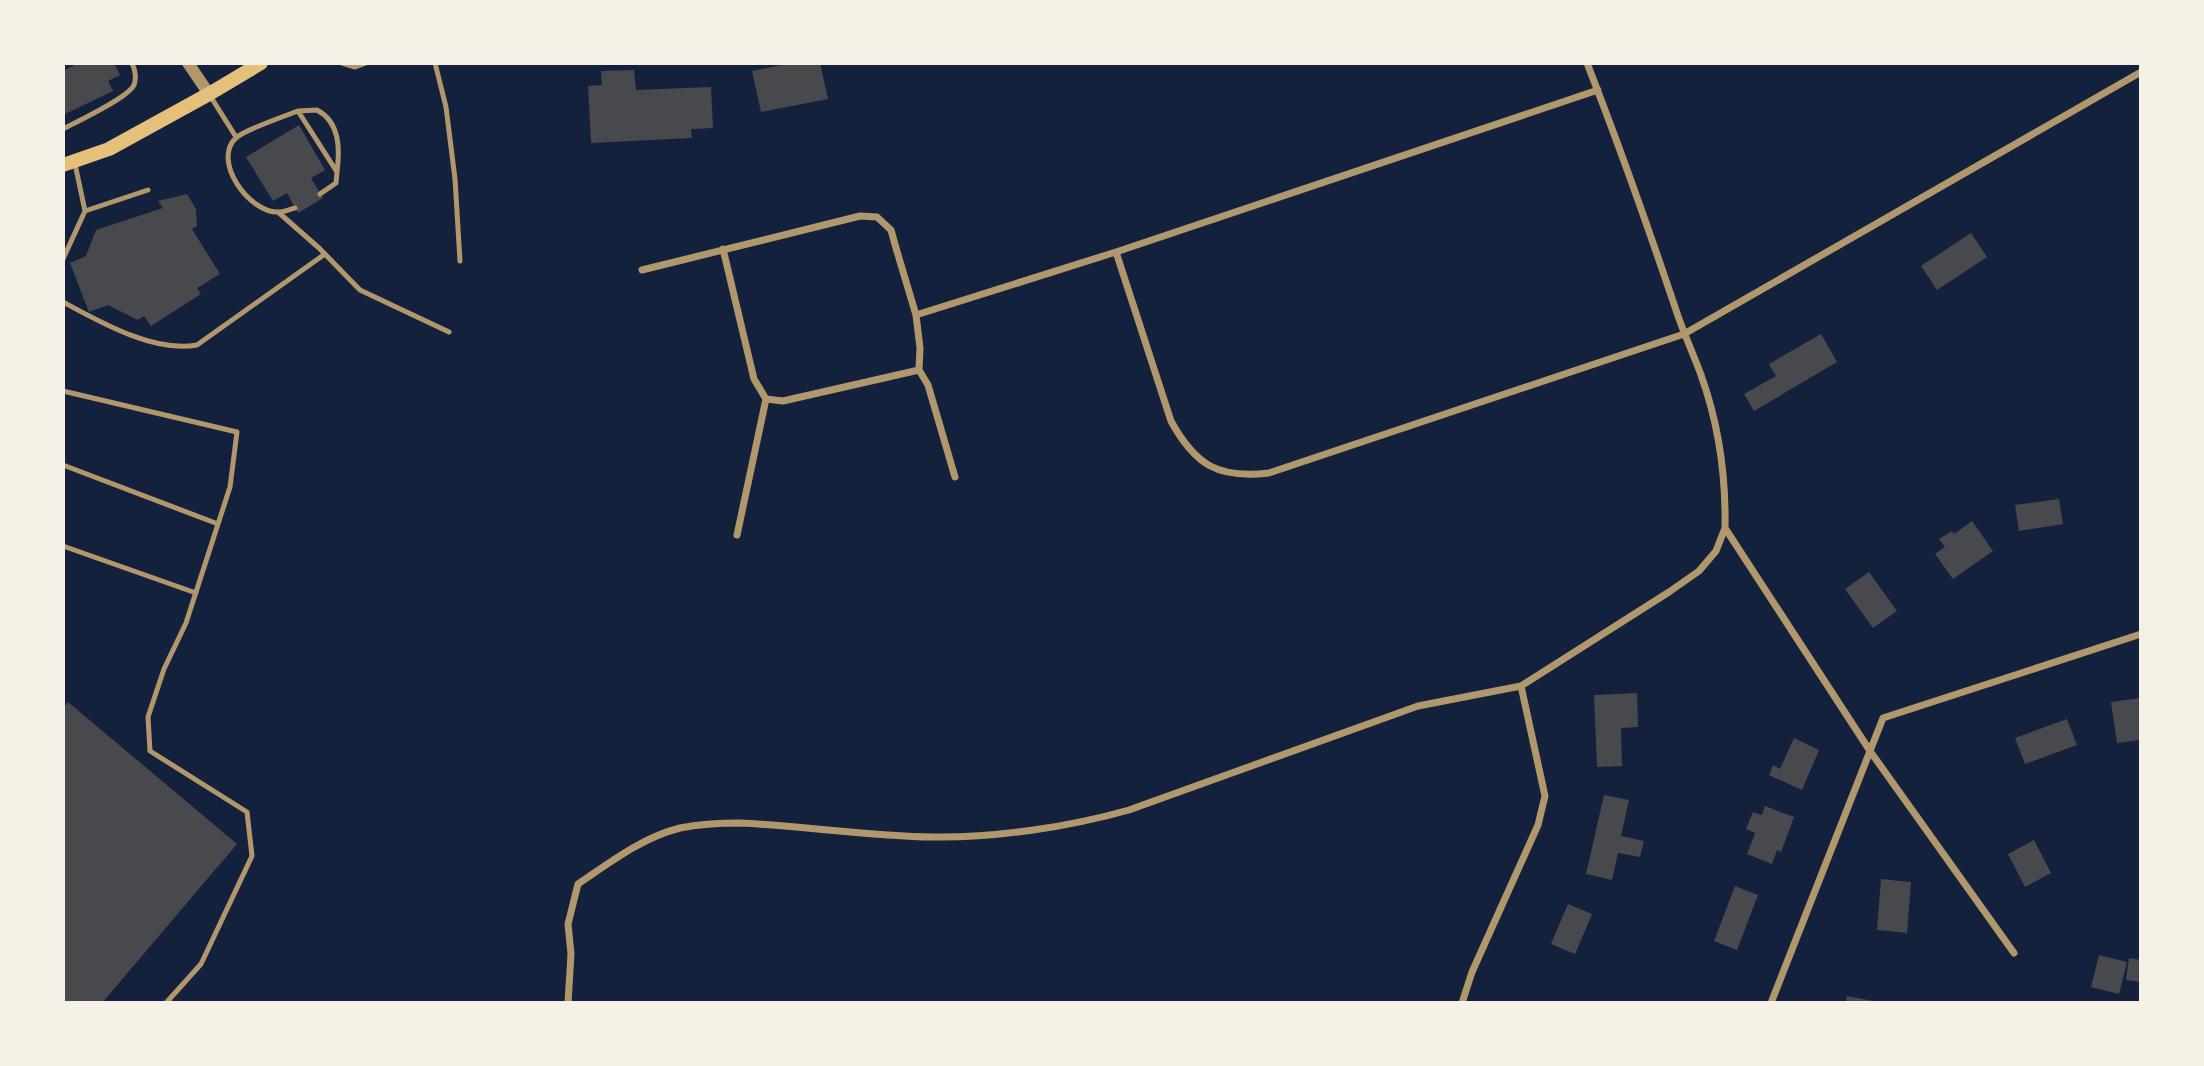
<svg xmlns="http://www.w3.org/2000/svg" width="2204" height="1066" font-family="Arial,sans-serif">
<rect width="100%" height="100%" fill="#14213d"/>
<path fill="#48494c" d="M79,63H114L120,75L108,81L113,91L63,115V71Z
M791,63H820L828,99L761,112L752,71Z
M634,70L636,90L711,87L713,128L691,129L692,138L591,143L588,86L602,85L601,71Z
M299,125L325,170L311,178L323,198L298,213L287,193L273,201L246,157Z
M187,194L196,209L197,226L192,229L220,274L197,288L201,294L151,326L144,316L138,320L108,305L89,312L70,263L86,256L96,230L163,208L158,201Z
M1971,233L1987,257L1937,290L1921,266Z
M1821,334L1837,362L1754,411L1744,394L1776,376L1769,364Z
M2059,499L2063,524L2019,531L2015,505Z
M1972,521L1993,551L1953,579L1935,554L1945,547L1939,539L1952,531L1954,534Z
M1869,572L1897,611L1873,628L1845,589Z
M1637,693L1638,727L1621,728L1622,766L1597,767L1594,695Z
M2141,698L2140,740L2117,743L2111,702Z
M68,702L237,844L102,1003H63V708Z
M2067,719L2077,745L2025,764L2015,738Z
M1794,738L1819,750L1802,790L1769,775L1773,765L1780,769Z
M1604,795L1629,800L1621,836L1644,841L1640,857L1618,853L1612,880L1586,874Z
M1765,806L1794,817L1781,852L1777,850L1772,864L1747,854L1755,833L1746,829L1753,812L1762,815Z
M2034,840L2051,873L2025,887L2008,854Z
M1881,879L1911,882L1907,933L1877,930Z
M1735,886L1758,895L1737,950L1714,941Z
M1568,904L1592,914L1575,954L1551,944Z
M2099,955L2127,962L2119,994L2091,987Z
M2129,958L2141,960V982L2126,980Z
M1847,996L1873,1001L1872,1003H1846Z"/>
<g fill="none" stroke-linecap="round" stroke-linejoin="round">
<path stroke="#b1986c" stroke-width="5" d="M342,63L355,67L366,63
M435,63L446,107L455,179L460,261
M209,94L236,137
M298,111L317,110C340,122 340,149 337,172
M63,129C78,121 128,98 134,85C137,77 135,70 132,63
M295,208C290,209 284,212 279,212C250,214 210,160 237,137C247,129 285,116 298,111L337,172L336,183L320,194
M85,211L148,190
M278,212L319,248L360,290L449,332
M63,259L85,211L75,164
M63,302C100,322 154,353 197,345L325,254
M63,391L237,432L230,487L186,623L164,669L148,717L150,751L247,812L252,856L201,964L166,1003
M63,465L218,524
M63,546L196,593"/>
<path stroke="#b1986c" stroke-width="7" d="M1587,63C1619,145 1648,227 1676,310C1683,332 1693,353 1701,375C1719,425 1726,475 1725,528L1870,751L2014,953
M723,249L754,379L766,399L783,401L919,370
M1116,252L1171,421C1195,465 1218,479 1269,473L1684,334L2141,72
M642,270L860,216L877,217L891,230L896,248L916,315L920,348L919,370L928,385L955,477
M916,315L1116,252L1598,90
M737,535L766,399
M568,1003L571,954L568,924L578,884C609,863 643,837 680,828C700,824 720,823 740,823C805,826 868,836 933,837C995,838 1069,827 1129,810L1418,706L1521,686L1669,592L1699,571L1716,551L1725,528
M1462,1003L1472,972L1538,825L1545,796L1521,686
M1771,1003L1883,718L2141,634"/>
<path stroke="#b1986c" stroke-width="12" d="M188,63L209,94"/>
<path stroke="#e5c07b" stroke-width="14" d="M63,165L109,149L209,94L261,63"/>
</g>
<rect width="2204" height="1066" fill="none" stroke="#f6f1e7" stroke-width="130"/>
</svg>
